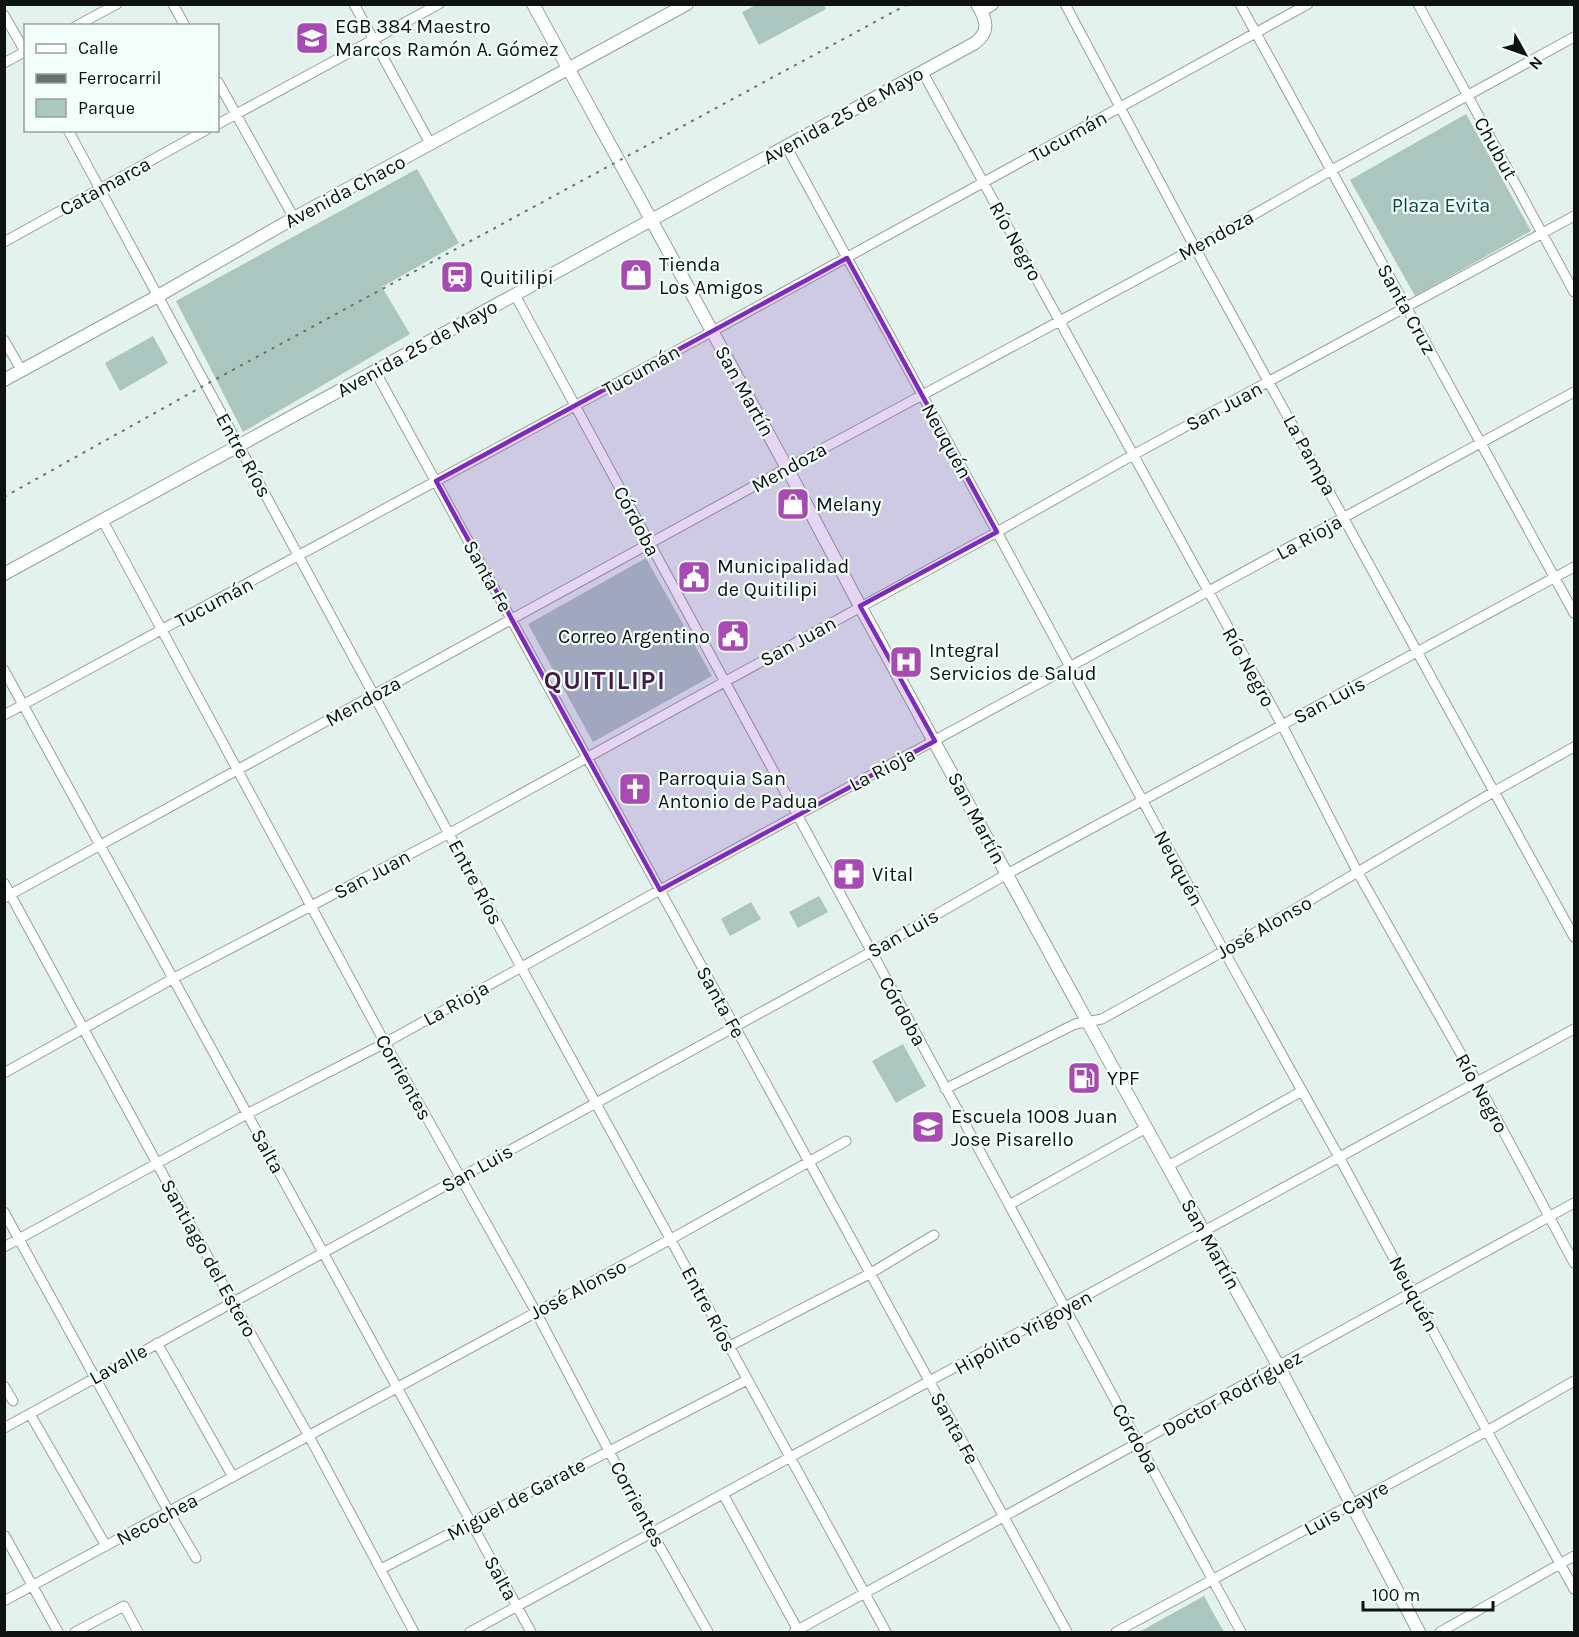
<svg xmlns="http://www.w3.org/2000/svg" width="1579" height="1637" font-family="Karla,sans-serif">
<rect width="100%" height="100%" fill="#e4f2ee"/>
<path fill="#abc6be" d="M756,5H824L826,9L759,45L742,12Z
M1466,114L1531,231L1415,296L1350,180Z
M417,169L459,243L382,287L410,334L243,432L176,301Z
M153,336L168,363L120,391L105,363Z
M646,558L712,676L593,742L528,624Z
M819,896L828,912L798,928L789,912Z
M751,902L761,919L730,936L721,919Z
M903,1044L926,1086L896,1103L872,1061Z
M1204,1596L1224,1632H1139Z"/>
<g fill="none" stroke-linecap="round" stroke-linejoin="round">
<g stroke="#93a09c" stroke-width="11">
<path id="street" d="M173,4L185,26
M354,4L431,145
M1065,4L1195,248L1574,937
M1240,4L1574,613
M1418,4L1574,292
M4,15L26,53
M76,26L117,4
M4,63L26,51
M922,71L1282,725L1358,873L1477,1082L1574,1263
M218,82L294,218
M218,124L439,4
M68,130L521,967L886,1632
M786,146L997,532L1224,951L1339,1157L1487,1431L1574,1589
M4,242L206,130
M515,295L1241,1632
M4,340L22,371
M375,371L1067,1632
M103,521L385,1043L536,1312L652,1533L708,1632
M4,670L531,1632
M4,715L713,331L1308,4
M4,883L232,1301L309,1436L414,1632
M4,898L787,468L1195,248L1330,171L1574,37
M4,1073L174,978L450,833L997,532L1133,455L1574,216
M945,1089L1075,1024L1102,1019L1224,951L1495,791L1574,747
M1168,1166L1302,1091
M1009,1205L1146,1128
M4,1212L169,1512L196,1558
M4,1247L247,1114L385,1043L660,890L1574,392
M157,1343L233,1477
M730,1346L871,1273L934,1235
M4,1386L13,1401
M30,1414L106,1546
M4,1428L871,952L1007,874L1574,567
M723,1494L799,1632
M5,1536L58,1632
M381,1569L747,1380
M4,1601L671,1239L846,1141
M75,1632L124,1606L138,1632
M470,1632L1574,1029
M794,1632L1574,1203
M1116,1632L1487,1431L1574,1381
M1440,1632L1574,1556"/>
</g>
<g stroke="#93a09c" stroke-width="14">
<path id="secondary" d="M533,4L787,468L860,606L1087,1021L1279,1367L1419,1632
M981,11L992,4
M4,380L158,296L294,218L687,4
M4,574L975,43C991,31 986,19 977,4"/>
</g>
<use href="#street" stroke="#fff" stroke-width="9"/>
<use href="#secondary" stroke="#fff" stroke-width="12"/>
<path stroke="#68716f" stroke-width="2" stroke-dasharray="3 6" stroke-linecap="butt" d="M4,497L205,385L908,4"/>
</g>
<path fill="#7b2cbf" fill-opacity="0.2" stroke="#7b2cbf" stroke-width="4.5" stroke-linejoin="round" d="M847,258L997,532L860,606L935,741L660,890L436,481Z"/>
<defs>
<g id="school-square" transform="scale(1.725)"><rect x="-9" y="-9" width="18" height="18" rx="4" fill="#a84ab4" stroke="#f3fffb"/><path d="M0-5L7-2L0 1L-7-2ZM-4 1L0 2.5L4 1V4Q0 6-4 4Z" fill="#fff"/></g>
<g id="shop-square" transform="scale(1.725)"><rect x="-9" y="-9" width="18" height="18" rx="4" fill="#a84ab4" stroke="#f3fffb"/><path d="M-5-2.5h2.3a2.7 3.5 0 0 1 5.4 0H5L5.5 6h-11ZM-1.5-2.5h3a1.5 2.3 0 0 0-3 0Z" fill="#fff"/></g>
<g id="station-square" transform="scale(1.725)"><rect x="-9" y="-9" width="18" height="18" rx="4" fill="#a84ab4" stroke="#f3fffb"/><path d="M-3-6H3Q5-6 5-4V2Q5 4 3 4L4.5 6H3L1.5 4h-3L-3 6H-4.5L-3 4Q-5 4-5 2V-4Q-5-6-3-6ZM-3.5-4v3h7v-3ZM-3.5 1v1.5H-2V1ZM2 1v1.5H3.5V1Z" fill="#fff"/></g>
<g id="civic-square" transform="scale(1.725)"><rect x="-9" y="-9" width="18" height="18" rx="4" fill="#a84ab4" stroke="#f3fffb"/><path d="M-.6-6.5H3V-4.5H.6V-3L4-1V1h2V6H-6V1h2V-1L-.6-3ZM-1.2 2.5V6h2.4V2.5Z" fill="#fff"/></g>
<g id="hospital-square" transform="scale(1.725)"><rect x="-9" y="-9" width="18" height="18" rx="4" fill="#a84ab4" stroke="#f3fffb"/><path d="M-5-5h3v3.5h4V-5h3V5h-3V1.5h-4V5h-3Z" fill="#fff"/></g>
<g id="church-square" transform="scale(1.725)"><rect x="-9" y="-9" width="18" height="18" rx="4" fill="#a84ab4" stroke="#f3fffb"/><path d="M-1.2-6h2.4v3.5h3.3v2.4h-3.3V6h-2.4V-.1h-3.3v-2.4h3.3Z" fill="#fff"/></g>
<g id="pharmacy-square" transform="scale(1.725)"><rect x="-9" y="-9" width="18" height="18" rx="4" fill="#a84ab4" stroke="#f3fffb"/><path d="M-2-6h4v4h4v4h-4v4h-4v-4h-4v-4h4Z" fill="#fff"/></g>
<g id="fuel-square" transform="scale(1.725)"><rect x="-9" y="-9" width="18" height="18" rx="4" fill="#a84ab4" stroke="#f3fffb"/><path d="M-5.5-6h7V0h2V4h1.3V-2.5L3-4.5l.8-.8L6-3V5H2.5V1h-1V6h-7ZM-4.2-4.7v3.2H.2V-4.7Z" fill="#fff"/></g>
</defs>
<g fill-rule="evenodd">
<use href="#school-square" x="312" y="38"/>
<use href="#shop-square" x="636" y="275"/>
<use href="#station-square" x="457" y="277"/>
<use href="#shop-square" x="793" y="504"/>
<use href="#civic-square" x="694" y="577"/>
<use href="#civic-square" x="733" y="636"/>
<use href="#hospital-square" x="906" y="662"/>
<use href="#church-square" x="635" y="789"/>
<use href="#pharmacy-square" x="849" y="874"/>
<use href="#fuel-square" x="1084" y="1078"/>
<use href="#school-square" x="928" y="1127"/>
</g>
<g text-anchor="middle" stroke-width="4.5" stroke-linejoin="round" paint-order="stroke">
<g font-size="20" fill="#0e1312" stroke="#f3fffb" text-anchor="start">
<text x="335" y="33">EGB 384 Maestro<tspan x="335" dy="23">Marcos Ramón A. Gómez</tspan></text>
<text x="659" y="271">Tienda<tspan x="659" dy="23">Los Amigos</tspan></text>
<text x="480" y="284">Quitilipi</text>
<text x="816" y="511">Melany</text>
<text x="717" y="573">Municipalidad<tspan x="717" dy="23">de Quitilipi</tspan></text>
<text x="710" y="643" text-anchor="end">Correo Argentino</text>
<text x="929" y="657">Integral<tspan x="929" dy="23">Servicios de Salud</tspan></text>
<text x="658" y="785">Parroquia San<tspan x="658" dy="23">Antonio de Padua</tspan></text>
<text x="872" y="881">Vital</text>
<text x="1107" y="1085">YPF</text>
<text x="951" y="1123">Escuela 1008 Juan<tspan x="951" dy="23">Jose Pisarello</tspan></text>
</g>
<g font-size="20" fill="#0e1312" stroke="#f3fffb">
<text transform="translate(843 115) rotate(-29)" y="7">Avenida 25 de Mayo</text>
<text transform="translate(1068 136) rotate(-29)" y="7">Tucumán</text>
<text transform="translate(1496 148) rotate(61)" y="7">Chubut</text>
<text transform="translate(105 186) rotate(-29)" y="7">Catamarca</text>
<text transform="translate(345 191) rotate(-28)" y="7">Avenida Chaco</text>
<text transform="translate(1216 235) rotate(-29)" y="7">Mendoza</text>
<text transform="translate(1016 241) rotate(61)" y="7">Río Negro</text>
<text transform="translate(1407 309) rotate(61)" y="7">Santa Cruz</text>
<text transform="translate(417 348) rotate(-29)" y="7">Avenida 25 de Mayo</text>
<text transform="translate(641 370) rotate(-29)" y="7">Tucumán</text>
<text transform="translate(745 391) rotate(61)" y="7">San Martín</text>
<text transform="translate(1224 406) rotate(-28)" y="7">San Juan</text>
<text transform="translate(947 441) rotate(61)" y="7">Neuquén</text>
<text transform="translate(244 455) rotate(61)" y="7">Entre Ríos</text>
<text transform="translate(1310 455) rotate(61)" y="7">La Pampa</text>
<text transform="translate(789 467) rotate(-29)" y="7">Mendoza</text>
<text transform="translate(637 521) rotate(62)" y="7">Córdoba</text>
<text transform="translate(1309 537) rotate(-29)" y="7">La Rioja</text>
<text transform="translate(488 576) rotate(61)" y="7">Santa Fe</text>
<text transform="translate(214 602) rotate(-28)" y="7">Tucumán</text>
<text transform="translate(798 641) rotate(-29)" y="7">San Juan</text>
<text transform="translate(1249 667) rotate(61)" y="7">Río Negro</text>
<text transform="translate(1329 700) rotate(-28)" y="7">San Luis</text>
<text transform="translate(363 701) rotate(-29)" y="7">Mendoza</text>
<text transform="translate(882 769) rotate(-28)" y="7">La Rioja</text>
<text transform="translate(977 818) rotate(62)" y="7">San Martín</text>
<text transform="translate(1179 868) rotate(62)" y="7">Neuquén</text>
<text transform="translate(372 874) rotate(-28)" y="7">San Juan</text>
<text transform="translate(476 882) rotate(62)" y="7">Entre Ríos</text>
<text transform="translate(1264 927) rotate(-30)" y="7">José Alonso</text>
<text transform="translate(903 933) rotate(-30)" y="7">San Luis</text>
<text transform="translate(721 1002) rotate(61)" y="7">Santa Fe</text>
<text transform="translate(456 1003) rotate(-29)" y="7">La Rioja</text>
<text transform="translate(903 1011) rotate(61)" y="7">Córdoba</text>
<text transform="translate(404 1077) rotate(61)" y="7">Corrientes</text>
<text transform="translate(1482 1093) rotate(61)" y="7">Río Negro</text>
<text transform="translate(268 1151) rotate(61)" y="7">Salta</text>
<text transform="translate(477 1168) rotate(-29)" y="7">San Luis</text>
<text transform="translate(1211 1244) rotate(61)" y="7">San Martín</text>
<text transform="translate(209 1258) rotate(61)" y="7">Santiago del Estero</text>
<text transform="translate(578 1289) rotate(-28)" y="7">José Alonso</text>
<text transform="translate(1414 1294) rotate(62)" y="7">Neuquén</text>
<text transform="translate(709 1309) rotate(62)" y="7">Entre Ríos</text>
<text transform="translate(1023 1332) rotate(-29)" y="7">Hipólito Yrigoyen</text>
<text transform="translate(118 1364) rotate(-29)" y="7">Lavalle</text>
<text transform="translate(1232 1393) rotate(-29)" y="7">Doctor Rodríguez</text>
<text transform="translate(955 1428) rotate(61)" y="7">Santa Fe</text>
<text transform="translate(1136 1438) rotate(61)" y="7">Córdoba</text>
<text transform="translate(516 1499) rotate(-28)" y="7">Miguel de Garate</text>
<text transform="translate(638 1504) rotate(62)" y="7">Corrientes</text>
<text transform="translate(1346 1508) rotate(-29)" y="7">Luis Cayre</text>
<text transform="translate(157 1519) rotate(-28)" y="7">Necochea</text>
<text transform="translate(501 1578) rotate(61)" y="7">Salta</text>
</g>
<g font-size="20" fill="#08493d" stroke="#f3fffb">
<text x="1441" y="212">Plaza Evita</text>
</g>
<g font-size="26" font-weight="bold" letter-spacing="1.5" fill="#471a4c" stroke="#f3fffb">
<text x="605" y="689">QUITILIPI</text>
</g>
</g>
<rect width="1579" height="1637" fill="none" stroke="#0e1312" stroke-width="12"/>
<rect x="24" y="24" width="195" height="108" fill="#f3fffb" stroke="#97a19e" stroke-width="1.5"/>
<rect x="36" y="44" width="30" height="9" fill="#ffffff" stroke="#97a19e" stroke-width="1.5"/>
<text x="78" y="54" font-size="18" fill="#0e1312">Calle</text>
<rect x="36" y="74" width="30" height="9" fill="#68716f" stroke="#97a19e" stroke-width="1.5"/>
<text x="78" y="84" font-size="18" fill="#0e1312">Ferrocarril</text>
<rect x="36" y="99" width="30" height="18" fill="#abc6be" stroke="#97a19e" stroke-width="1.5"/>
<text x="78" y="114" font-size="18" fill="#0e1312">Parque</text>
<g transform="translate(1525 54) rotate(130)" stroke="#f3fffb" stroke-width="4.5" paint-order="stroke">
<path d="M0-4.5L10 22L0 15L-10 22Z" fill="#0e1312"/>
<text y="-9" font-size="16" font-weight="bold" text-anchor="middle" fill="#0e1312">N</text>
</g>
<path d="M1363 1601v9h130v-9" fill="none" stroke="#0e1312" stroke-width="3"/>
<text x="1372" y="1601" font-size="18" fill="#0e1312" stroke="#f3fffb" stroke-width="4.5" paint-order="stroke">100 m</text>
</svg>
